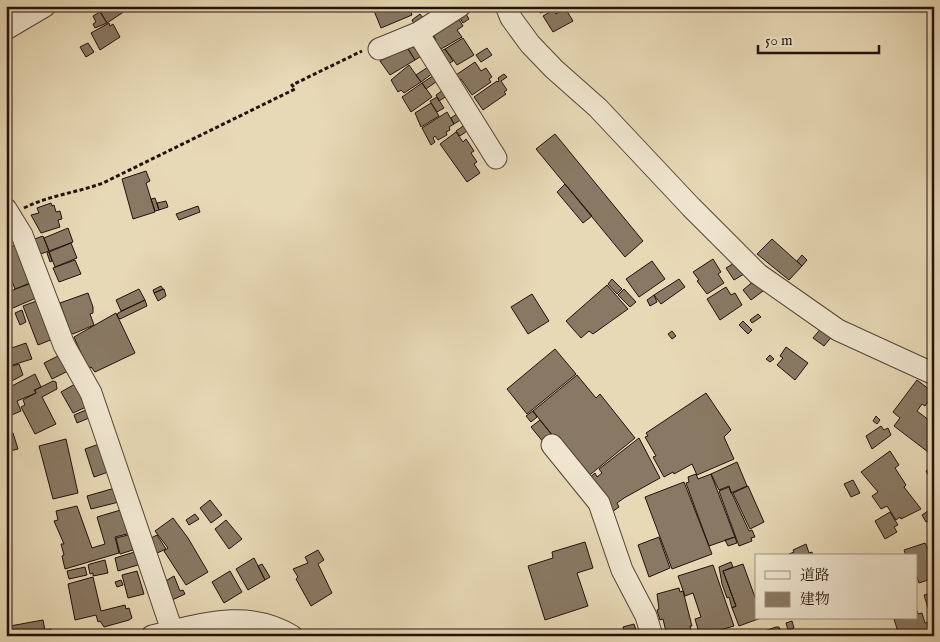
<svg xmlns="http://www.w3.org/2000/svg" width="940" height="642" font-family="'IM FELL English','Noto Serif JP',serif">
<rect width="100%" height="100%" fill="#e8d9b6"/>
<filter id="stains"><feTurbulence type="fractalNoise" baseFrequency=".004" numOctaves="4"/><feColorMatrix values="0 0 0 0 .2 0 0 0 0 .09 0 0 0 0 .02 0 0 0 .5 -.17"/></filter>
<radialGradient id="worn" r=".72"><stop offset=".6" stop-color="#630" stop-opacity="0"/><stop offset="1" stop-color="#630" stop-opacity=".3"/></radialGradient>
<path fill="#897964" stroke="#22110b" d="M97,6H122L125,11L107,23Z
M176,6H188L179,11Z
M372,6H417L419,9L411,12L412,15L381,28Z
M538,6H562L540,13Z
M565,8L573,21L553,32L543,16L553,10L556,14Z
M463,9L469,19L463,23L457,13Z
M100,12L107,23L95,28L93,24L96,22L93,16Z
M420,14L423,18L414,24L412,20Z
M457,16L463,26L457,30L462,37L441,49L435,41L436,40L431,31Z
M109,23L110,26L113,24L120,37L100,50L91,33Z
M463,38L474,55L457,65L445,49Z
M88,43L94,52L86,57L80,47Z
M416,44L423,55L415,60L408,49Z
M407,47L415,60L390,75L380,61Z
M487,48L492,55L481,62L476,55Z
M445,49L453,61L448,64L441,51Z
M475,62L481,71L486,68L492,77L489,79L491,82L472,95L461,79L459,80L456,75Z
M409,65L421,82L404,93L401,90L398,92L391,80Z
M428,67L433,73L421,82L416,75Z
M436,74L440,79L426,89L422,83Z
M504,74L507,77L501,81L507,90L504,92L506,94L483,110L474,97L497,81L498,82L499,81L498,78Z
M422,83L432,97L411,112L402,97Z
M446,88L450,94L439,101L436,95Z
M437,97L444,108L437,112L430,101Z
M431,103L439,116L421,127L415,113Z
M461,111L465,117L454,124L451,118Z
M447,112L454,124L449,127L450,130L446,132L447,135L438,140L435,136L433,138L435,142L431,145L422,128Z
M466,124L470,129L460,136L456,131Z
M456,132L463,142L466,139L474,151L471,153L477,162L474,164L480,173L467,182L440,144Z
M555,134L643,241L625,257L536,149Z
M146,171L150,181L146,183L155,212L133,219L122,179Z
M565,184L592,216L583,223L557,192Z
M155,198L159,210L155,211L151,199Z
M166,201L168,207L159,210L157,203Z
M51,203L52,206L54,205L56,212L60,211L62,219L58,220L60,227L41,233L31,215L39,213L37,208Z
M198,206L200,212L179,220L176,214Z
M6,223L15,236L6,242Z
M68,228L73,242L49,251L44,238Z
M43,236L49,251L38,255L32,240Z
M772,239L802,266L789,280L757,254Z
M71,243L77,258L55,267L49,252Z
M18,244L32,283L15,289L9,274L6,275V249Z
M49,252L52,261L50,262L47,253Z
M802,255L807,260L802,266L797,261Z
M713,259L721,272L718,274L724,283L707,294L697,281L699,280L693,272Z
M75,260L81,274L59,282L53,268Z
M652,261L665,279L639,297L626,279Z
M736,262L744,274L734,280L726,268Z
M612,279L622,289L617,294L608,284Z
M679,279L685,287L661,304L654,295Z
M755,280L763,291L751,300L743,290Z
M30,283L36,298L6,311V293Z
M607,285L628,309L593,334L589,331L581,338L566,321Z
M161,286L163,289L154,293L153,290Z
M726,287L731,295L735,293L742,305L720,320L707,299Z
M139,289L145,300L121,311L116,300Z
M164,289L166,296L158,301L154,293Z
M624,289L636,302L630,307L618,295Z
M88,293L93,307V313L90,314L94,325L73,334L70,332L60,303Z
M532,294L549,321L528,334L511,307Z
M654,295L657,302L650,306L647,300Z
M39,300L53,339L38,345L23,306Z
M145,300L147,306L120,319L117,316L118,313Z
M22,310L26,322L20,325L15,313Z
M116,313L135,353L95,372L91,367L88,369L74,337Z
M758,314L761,317L752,323L750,320Z
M743,321L752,330L748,334L739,325Z
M822,327L833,335L824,346L813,338Z
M672,331L676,336L672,339L668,334Z
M6,333L11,348L6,349Z
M26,343L32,359L6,367V350Z
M786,347L808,363L795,380L777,365L783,358L780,356Z
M555,349L576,374L527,414L507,389Z
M770,355L774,359L770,362L766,359Z
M58,356L68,371L52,379L44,363Z
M19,364L23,375L8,383L6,368Z
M35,374L41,387L34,390L36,393L17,401L21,411L7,417L6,389Z
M577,375L596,398L600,394L635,438L586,478L533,411Z
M917,380L934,393L925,406L922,404L917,411L934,424L932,455L894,426L900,418L893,412Z
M53,381L56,382L57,389L42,397L56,424L35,434L21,407L25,405L23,400L36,393L35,390Z
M75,384L86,407L73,413L61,392Z
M706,393L731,430L724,437L734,459L697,475L692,464L674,474L673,472L664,477L653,457L656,456L645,437L648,436L646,433Z
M86,410L89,418L77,423L74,415Z
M533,411L537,417L531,422L526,416Z
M876,416L880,420L877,424L873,421Z
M540,420L553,436L544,443L531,427Z
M881,426L884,430L888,428L891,435L872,449L866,436Z
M13,433L18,449L6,452V435Z
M639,438L660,478L624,498L617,503L619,507L612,512L587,480L595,473L597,477L602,473L599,469Z
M66,439L78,493L53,499L39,446Z
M102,443L111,471L94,477L85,449Z
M890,451L899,465L895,468L906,485L904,487L921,509L901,519L900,517L896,520L887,506L881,509L872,496L878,492L861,472Z
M737,462L747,486L731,493L729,486L719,490L711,474Z
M934,466V486L926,471Z
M696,474L698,479L711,474L735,537L709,546L686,483L689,482L688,477Z
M853,480L860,493L851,497L844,484Z
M684,482L712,554L672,569L645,497Z
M748,486L764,522L750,529L733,493Z
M729,487L749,531L752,530L755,537L751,538L752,541L739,546L719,491Z
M115,488L119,502L91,509L87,496Z
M210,500L222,515L211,523L200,508Z
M77,506L92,548L105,544L97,517L124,509L131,533L115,537L119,553L65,569L62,556L64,555L61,544H64L54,521L58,520L56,511Z
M931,509L934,518L926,522L922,515Z
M890,512L898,525L894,527L897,532L885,539L875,521Z
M195,514L199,519L189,525L186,520Z
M173,518L188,538L208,572L186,585L164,551L168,548L155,531Z
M226,520L242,539L229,549L215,529Z
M132,534L136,549L120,554L116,538Z
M157,535L166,549L155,554L149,539Z
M659,537L670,568L649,577L638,545Z
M735,537L737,543L728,546L725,540Z
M585,542L593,568L577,573L588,606L545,620L528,566L553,558L552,552Z
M925,543L929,551H934V578L919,583L916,574V556H906L904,550Z
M806,544L809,553L812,552L813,556H790L789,554L794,552L793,550Z
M318,550L324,560L318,564L332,593L311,606L296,579L298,577L293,569L308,563L305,557Z
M138,551L141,564L118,571L115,558Z
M254,558L265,580L248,590L236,569Z
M105,560L108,573L93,576V573L90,574L88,565L90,564Z
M731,562L733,567L723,571L736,606L732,608L729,597L727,598L722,584L719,567Z
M262,564L270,577L265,580L258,566Z
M743,564L756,600V618H761L739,626L732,608L736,606L723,571Z
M713,565L734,626L700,636L695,619L701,617L693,593L685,596L678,576Z
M85,567L87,575L69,579L67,571Z
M137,571L144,594L128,598L122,575Z
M230,571L242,592L224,603L212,582Z
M174,576L180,591L183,590L185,594L170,601L164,582Z
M93,577L101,611L125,605L126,609L129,608L132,618L129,620L104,627L100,621L98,622L96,615L75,620L68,584Z
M121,580L123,585L117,587L115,582Z
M679,588L680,592L683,591L692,626H690L692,635L667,636L663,619L660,620L657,610L659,609L657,594Z
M932,593L934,607L928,608L924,595Z
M916,608L918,614L922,613L925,623L934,621V634L909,636L908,633L899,635L894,619L916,618Z
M43,620L46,636H12L10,626Z
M792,621L794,628L788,630L786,623Z
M634,624L638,636H626L623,627Z
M776,627H779L782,636H750Z
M51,629L52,634L47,636L46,630Z
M259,629L261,636H245V633Z"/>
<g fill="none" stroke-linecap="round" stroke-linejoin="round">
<g stroke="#544336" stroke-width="23">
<path id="minor" d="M506,6L511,18L530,44L554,69L598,108L691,207L758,274L838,330L934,374
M6,29L45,6
M418,33L496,158
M379,49L418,33L460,6
M6,209L22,235L64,345L91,393L174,636
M552,445L599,503L622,570L646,616L652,636
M152,636C200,625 247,608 292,636"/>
</g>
<path stroke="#22110b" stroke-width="3" stroke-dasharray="4 2.5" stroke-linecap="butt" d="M24,208C50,195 76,193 103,183L295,89L292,85L362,51"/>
<use href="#minor" stroke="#f0e6d0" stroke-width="21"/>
</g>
<rect width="940" height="642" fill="none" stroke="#e8d9b6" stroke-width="25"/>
<rect x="8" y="8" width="925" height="627" fill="none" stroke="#22110b" stroke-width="2.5"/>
<rect x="12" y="12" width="915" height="617" fill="none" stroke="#22110b"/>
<rect x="755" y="554" width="162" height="65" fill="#f0e6d0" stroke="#9e9181"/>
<rect x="765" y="571" width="25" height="8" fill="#f0e6d0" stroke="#9e9181"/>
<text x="800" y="580" font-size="15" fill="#22110b">道路</text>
<rect x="765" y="592" width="25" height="15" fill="#897964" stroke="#9e9181"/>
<text x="800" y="604" font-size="15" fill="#22110b">建物</text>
<path d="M758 45v8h121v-8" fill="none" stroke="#22110b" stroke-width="2.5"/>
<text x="765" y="45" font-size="15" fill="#22110b" stroke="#f0e6d0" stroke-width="4" paint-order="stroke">50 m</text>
<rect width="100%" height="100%" filter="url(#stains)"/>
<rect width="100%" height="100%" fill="url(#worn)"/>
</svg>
